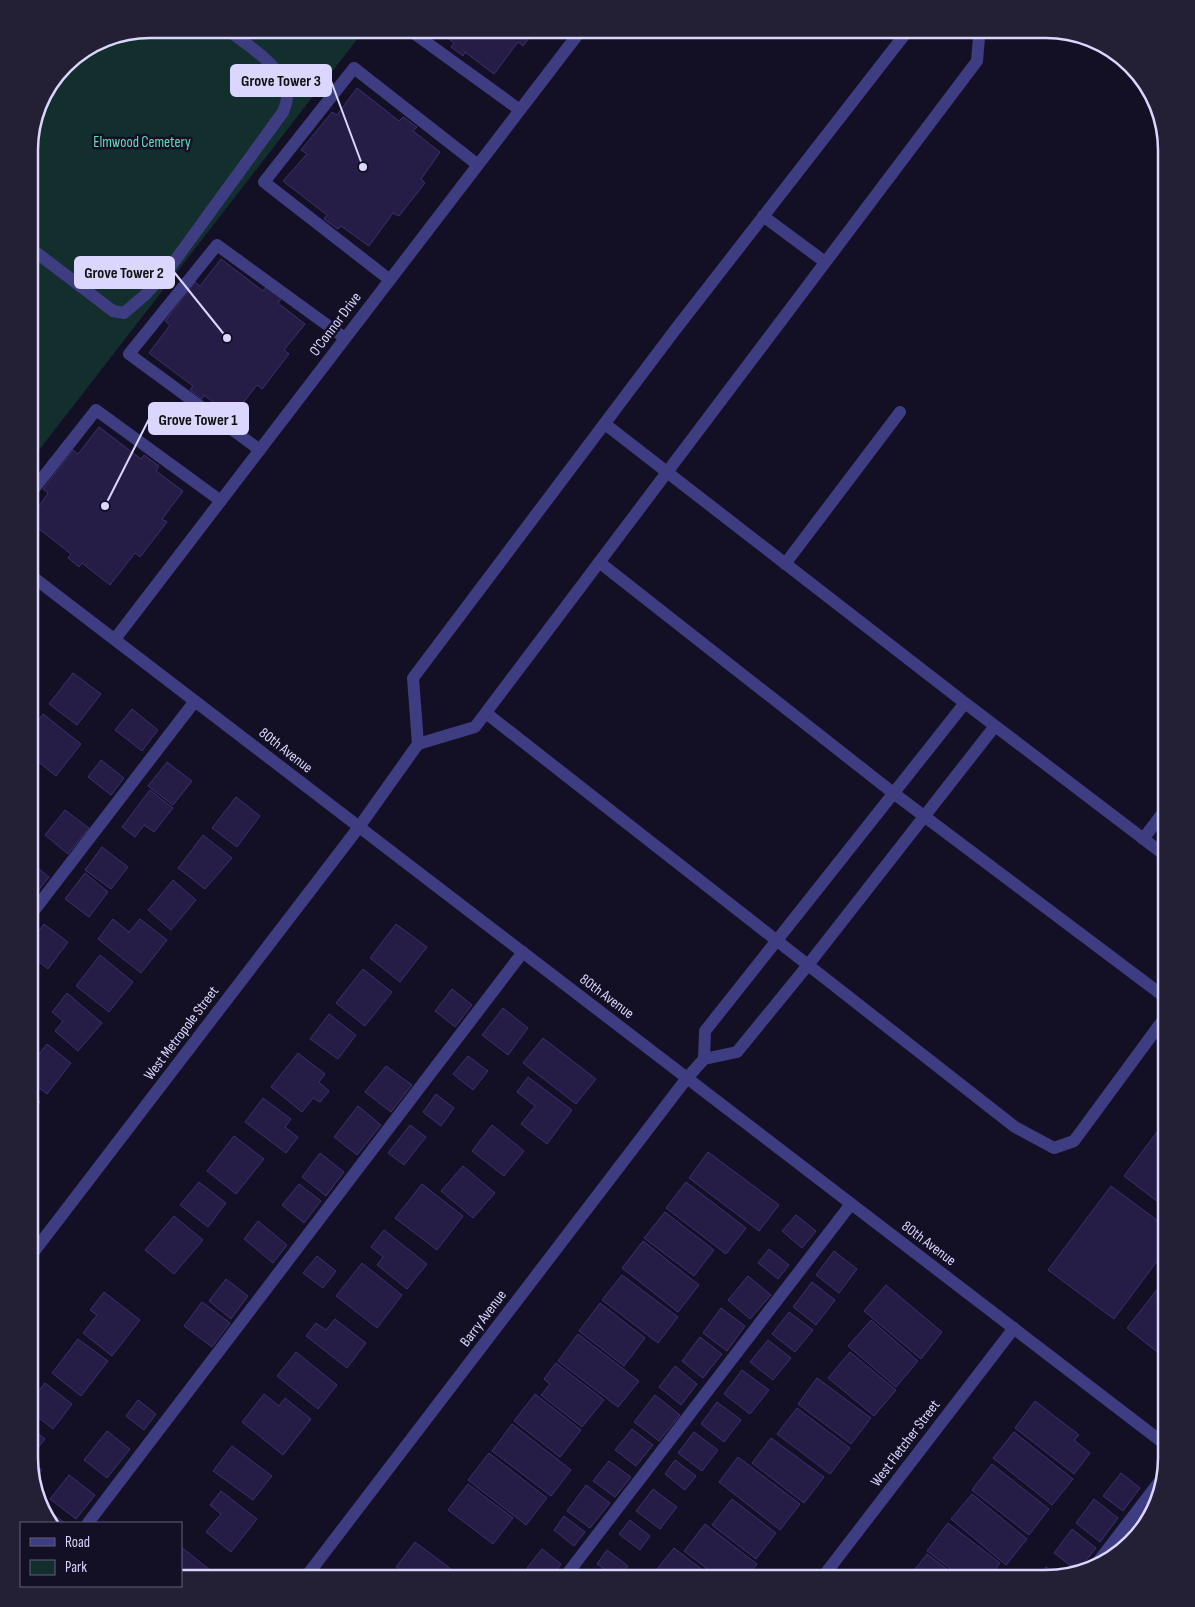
<svg xmlns="http://www.w3.org/2000/svg" width="1195" height="1607" font-family="'Sofia Sans Condensed',sans-serif">
<rect width="100%" height="100%" fill="#131025"/>
<path fill="#132f2d" d="M150,29H365L29,463V141L41,96L70,59L104,38Z"/>
<path fill="#251d45" stroke="#3c3070" d="M435,29H536L523,46L518,42L494,74L465,52L463,56L451,47L454,43Z
M357,88L399,121L403,117L417,127L413,131L440,152L421,179L425,183L399,216L393,213L369,246L341,226L338,229L324,219L327,215L283,181L307,154L301,150L332,112L337,115Z
M221,259L263,291L266,287L282,298L278,303L305,324L284,350L289,354L262,389L257,385L232,417L204,395L202,399L190,390L193,386L149,353L170,325L165,321L195,282L200,286Z
M99,427L141,459L144,455L159,466L156,471L183,491L162,519L167,522L140,557L135,553L110,585L82,563L79,567L68,558L71,554L29,521L48,493L43,489L73,450L78,454Z
M73,673L101,694L77,725L49,704Z
M132,709L158,730L142,751L115,730Z
M43,714L81,744L56,776L29,754V732Z
M101,760L124,778L111,795L88,777Z
M167,762L192,781L173,805L148,786Z
M29,770L37,777L29,787Z
M150,790L173,808L154,832L144,825L135,837L122,827Z
M236,797L260,816L237,847L212,828Z
M65,810L89,828L68,854L45,835Z
M203,835L232,858L205,889L178,868Z
M102,847L128,867L111,889L85,870Z
M29,861L49,877L33,897L29,894Z
M85,873L108,892L89,917L65,899Z
M173,880L196,900L171,930L148,910Z
M113,919L129,932L140,919L167,940L141,973L98,939Z
M44,924L68,942L48,969L29,954V944Z
M396,924L427,947L400,982L370,958Z
M100,955L133,982L109,1012L76,986Z
M363,969L392,992L365,1026L336,1003Z
M452,989L472,1005L455,1027L435,1011Z
M67,993L102,1023L78,1051L55,1031L63,1021L52,1012Z
M503,1008L528,1028L508,1055L482,1035Z
M329,1014L356,1035L338,1059L310,1039Z
M543,1038L596,1079L576,1104L523,1063Z
M47,1044L71,1063L47,1094L29,1080V1067Z
M298,1053L325,1074L319,1082L329,1091L320,1102L313,1098L302,1112L271,1087Z
M468,1056L488,1071L473,1090L453,1074Z
M386,1066L412,1085L391,1112L365,1092Z
M528,1077L572,1110L547,1144L521,1124L535,1106L517,1092Z
M29,1094L40,1102L29,1117Z
M436,1094L454,1108L441,1126L423,1112Z
M263,1098L291,1119L285,1127L298,1137L286,1153L245,1122Z
M358,1106L381,1125L357,1155L334,1137Z
M410,1125L426,1137L404,1165L388,1153Z
M492,1125L524,1151L504,1176L472,1151Z
M1157,1132L1166,1139V1208L1124,1176Z
M234,1136L264,1159L236,1194L207,1171Z
M708,1152L779,1205L759,1231L689,1178Z
M320,1153L344,1172L326,1196L302,1177Z
M463,1166L495,1193L473,1218L441,1191Z
M199,1182L226,1203L208,1227L180,1205Z
M686,1182L746,1228L726,1254L666,1208Z
M299,1184L321,1201L304,1223L282,1205Z
M422,1184L463,1216L437,1250L395,1218Z
M1111,1186L1166,1227V1249L1114,1319L1048,1270Z
M665,1212L714,1250L694,1276L644,1238Z
M796,1215L816,1231L802,1248L782,1231Z
M174,1216L203,1240L174,1274L145,1250Z
M258,1221L287,1245L273,1263L244,1239Z
M384,1230L427,1264L407,1289L377,1265L383,1257L371,1247Z
M643,1241L699,1285L678,1312L622,1268Z
M769,1249L789,1265L778,1279L758,1263Z
M834,1251L857,1269L839,1293L816,1275Z
M317,1256L336,1271L323,1288L303,1273Z
M362,1263L402,1295L377,1328L336,1296Z
M622,1275L678,1317L658,1343L602,1300Z
M748,1276L771,1295L750,1319L728,1300Z
M1166,1278V1359L1127,1328Z
M226,1279L248,1296L231,1319L209,1301Z
M812,1282L835,1300L816,1325L793,1307Z
M886,1285L942,1332L921,1359L864,1311Z
M104,1292L140,1320L112,1356L83,1333L97,1315L90,1310Z
M202,1302L230,1323L212,1347L184,1326Z
M600,1303L645,1338L624,1366L579,1331Z
M721,1308L745,1326L727,1351L703,1333Z
M789,1312L813,1330L795,1352L772,1334Z
M335,1319L366,1343L347,1368L306,1336L316,1323L326,1330Z
M871,1320L918,1361L896,1387L848,1346Z
M578,1334L639,1381L618,1407L558,1361Z
M700,1337L722,1354L703,1378L682,1361Z
M78,1339L108,1361L81,1396L52,1373Z
M768,1340L791,1358L773,1380L750,1362Z
M296,1352L337,1385L318,1409L277,1376Z
M850,1352L896,1390L874,1416L828,1378Z
M556,1363L604,1400L582,1427L541,1395L550,1384L544,1379Z
M675,1366L697,1384L681,1405L659,1387Z
M742,1370L769,1390L750,1414L724,1394Z
M817,1378L871,1418L851,1444L798,1404Z
M45,1383L72,1404L53,1429L29,1410V1404Z
M264,1394L279,1406L285,1398L311,1419L283,1455L242,1422Z
M535,1394L581,1430L560,1457L514,1421Z
M655,1395L680,1415L659,1441L634,1422Z
M138,1400L156,1414L144,1430L126,1416Z
M1035,1401L1079,1435L1074,1440L1090,1453L1074,1474L1015,1428Z
M717,1402L741,1420L724,1442L701,1424Z
M797,1408L850,1448L830,1474L777,1434Z
M512,1424L571,1470L551,1496L492,1451Z
M29,1426L45,1439L29,1459Z
M632,1429L653,1445L636,1466L615,1450Z
M107,1431L130,1449L107,1478L84,1460Z
M694,1432L718,1450L702,1471L678,1453Z
M1014,1432L1073,1479L1052,1505L993,1458Z
M771,1438L824,1477L804,1503L752,1463Z
M232,1446L272,1476L253,1500L213,1471Z
M489,1453L547,1498L526,1525L468,1480Z
M738,1457L800,1504L780,1530L719,1482Z
M30,1460L42,1470L35,1478Z
M675,1460L696,1476L685,1490L665,1474Z
M609,1461L631,1477L615,1497L593,1481Z
M992,1464L1049,1509L1029,1535L972,1490Z
M1121,1473L1140,1488L1123,1511L1103,1496Z
M69,1475L95,1495L76,1519L50,1499Z
M468,1484L513,1518L493,1544L448,1510Z
M586,1485L610,1503L590,1528L567,1511Z
M653,1489L677,1507L660,1529L636,1511Z
M221,1491L257,1519L231,1552L206,1532L221,1514L210,1505Z
M972,1494L1027,1539L1006,1565L951,1519Z
M732,1499L776,1533L756,1559L712,1525Z
M1094,1499L1118,1518L1100,1542L1076,1523Z
M45,1508L65,1523H49Z
M564,1516L585,1532L574,1546L554,1530Z
M630,1520L650,1536L640,1550L619,1534Z
M948,1523L1000,1563L989,1578H963L927,1551Z
M705,1524L757,1564L746,1578H719L684,1551Z
M1072,1529L1096,1548L1080,1568L1075,1569L1054,1553Z
M415,1542L463,1578H412L396,1567Z
M181,1547L215,1574L212,1578H181Z
M674,1548L713,1578H658L653,1574Z
M542,1549L561,1564L550,1578H541L527,1568Z
M607,1550L628,1566L618,1578L597,1564Z
M927,1554L959,1578H908Z
M1046,1567L1057,1575L1037,1578Z
M394,1569L406,1578H387Z
M516,1569L528,1578H509Z"/>
<g fill="none" stroke-linecap="round" stroke-linejoin="round">
<path stroke="#3f3d82" stroke-width="12" d="M408,29L520,110
M909,29L675,330L413,678L418,744L475,727L977,61L979,37L975,29
M763,216L825,262
M29,247L113,311L124,313L145,295L171,266L283,112C285,107 288,99 287,93C286,69 244,42 226,29
M390,280L264,182L354,68L478,165
M605,424L965,703L1166,856
M260,450L129,354L217,245L345,338
M29,495L96,410L221,501
M599,562L892,792L1166,998
M785,564L900,412
M29,574L1166,1445
M115,639L582,29
M486,713L1015,1127L1054,1148L1074,1141L1166,1016
M1143,839L1166,809
M29,917L195,701
M704,1059L705,1031L965,703
M29,1258L359,827L418,744
M88,1523L523,952
M1098,1562L1160,1481
M305,1578L687,1078L704,1059L737,1052L808,965L995,726
M564,1578L851,1204
M822,1578L1014,1328"/>
</g>
<g text-anchor="middle" stroke-width="5" stroke-linejoin="round" paint-order="stroke">
<g font-size="15" fill="#65dabb" stroke="#131025">
<text x="142" y="147">Elmwood Cemetery</text>
</g>
<g font-size="15" fill="#dad6fd" stroke="#131025">
<text transform="translate(335 324) rotate(-53)" y="5">O'Connor Drive</text>
<text transform="translate(286 750) rotate(38)" y="5">80th Avenue</text>
<text transform="translate(607 996) rotate(37)" y="5">80th Avenue</text>
<text transform="translate(181 1033) rotate(-53)" y="5">West Metropole Street</text>
<text transform="translate(929 1243) rotate(37)" y="5">80th Avenue</text>
<text transform="translate(483 1318) rotate(-53)" y="5">Barry Avenue</text>
<text transform="translate(905 1443) rotate(-53)" y="5">West Fletcher Street</text>
</g>
</g>
<path d="M0 0H1195V1607H0ZM150 38H1046A112 112 0 0 1 1158 150V1458A112 112 0 0 1 1046 1570H150A112 112 0 0 1 38 1458V150A112 112 0 0 1 150 38Z" fill="#232036" fill-rule="evenodd"/>
<path fill="none" stroke="#dad6fd" stroke-width="2.5" d="M150 38H1046A112 112 0 0 1 1158 150V1458A112 112 0 0 1 1046 1570H150A112 112 0 0 1 38 1458V150A112 112 0 0 1 150 38Z"/>
<path fill="none" stroke="#dad6fd" stroke-width="2" d="M363 167L331 81M227 338L174 272M105 506L149 419"/>
<g fill="#dad6fd" stroke="#131025" stroke-width="2">
<circle cx="363" cy="167" r="5"/>
<circle cx="227" cy="338" r="5"/>
<circle cx="105" cy="506" r="5"/>
</g>
<g fill="#dad6fd" stroke="#dad6fd" stroke-width="2">
<rect x="231" y="65" width="100" height="31" rx="5"/>
<rect x="75" y="257" width="99" height="31" rx="5"/>
<rect x="149" y="403" width="99" height="31" rx="5"/>
</g>
<g font-size="16" text-anchor="middle" font-weight="bold" fill="#111">
<text x="281" y="86">Grove Tower 3</text>
<text x="124" y="278">Grove Tower 2</text>
<text x="198" y="425">Grove Tower 1</text>
</g>
<rect x="20" y="1522" width="162" height="65" fill="#131025" stroke="#635f7b"/>
<rect x="30" y="1538" width="25" height="8" fill="#3f3d82" stroke="#635f7b"/>
<text x="65" y="1547" font-size="15" fill="#dad6fd">Road</text>
<rect x="30" y="1560" width="25" height="15" fill="#132f2d" stroke="#635f7b"/>
<text x="65" y="1572" font-size="15" fill="#dad6fd">Park</text>
</svg>
